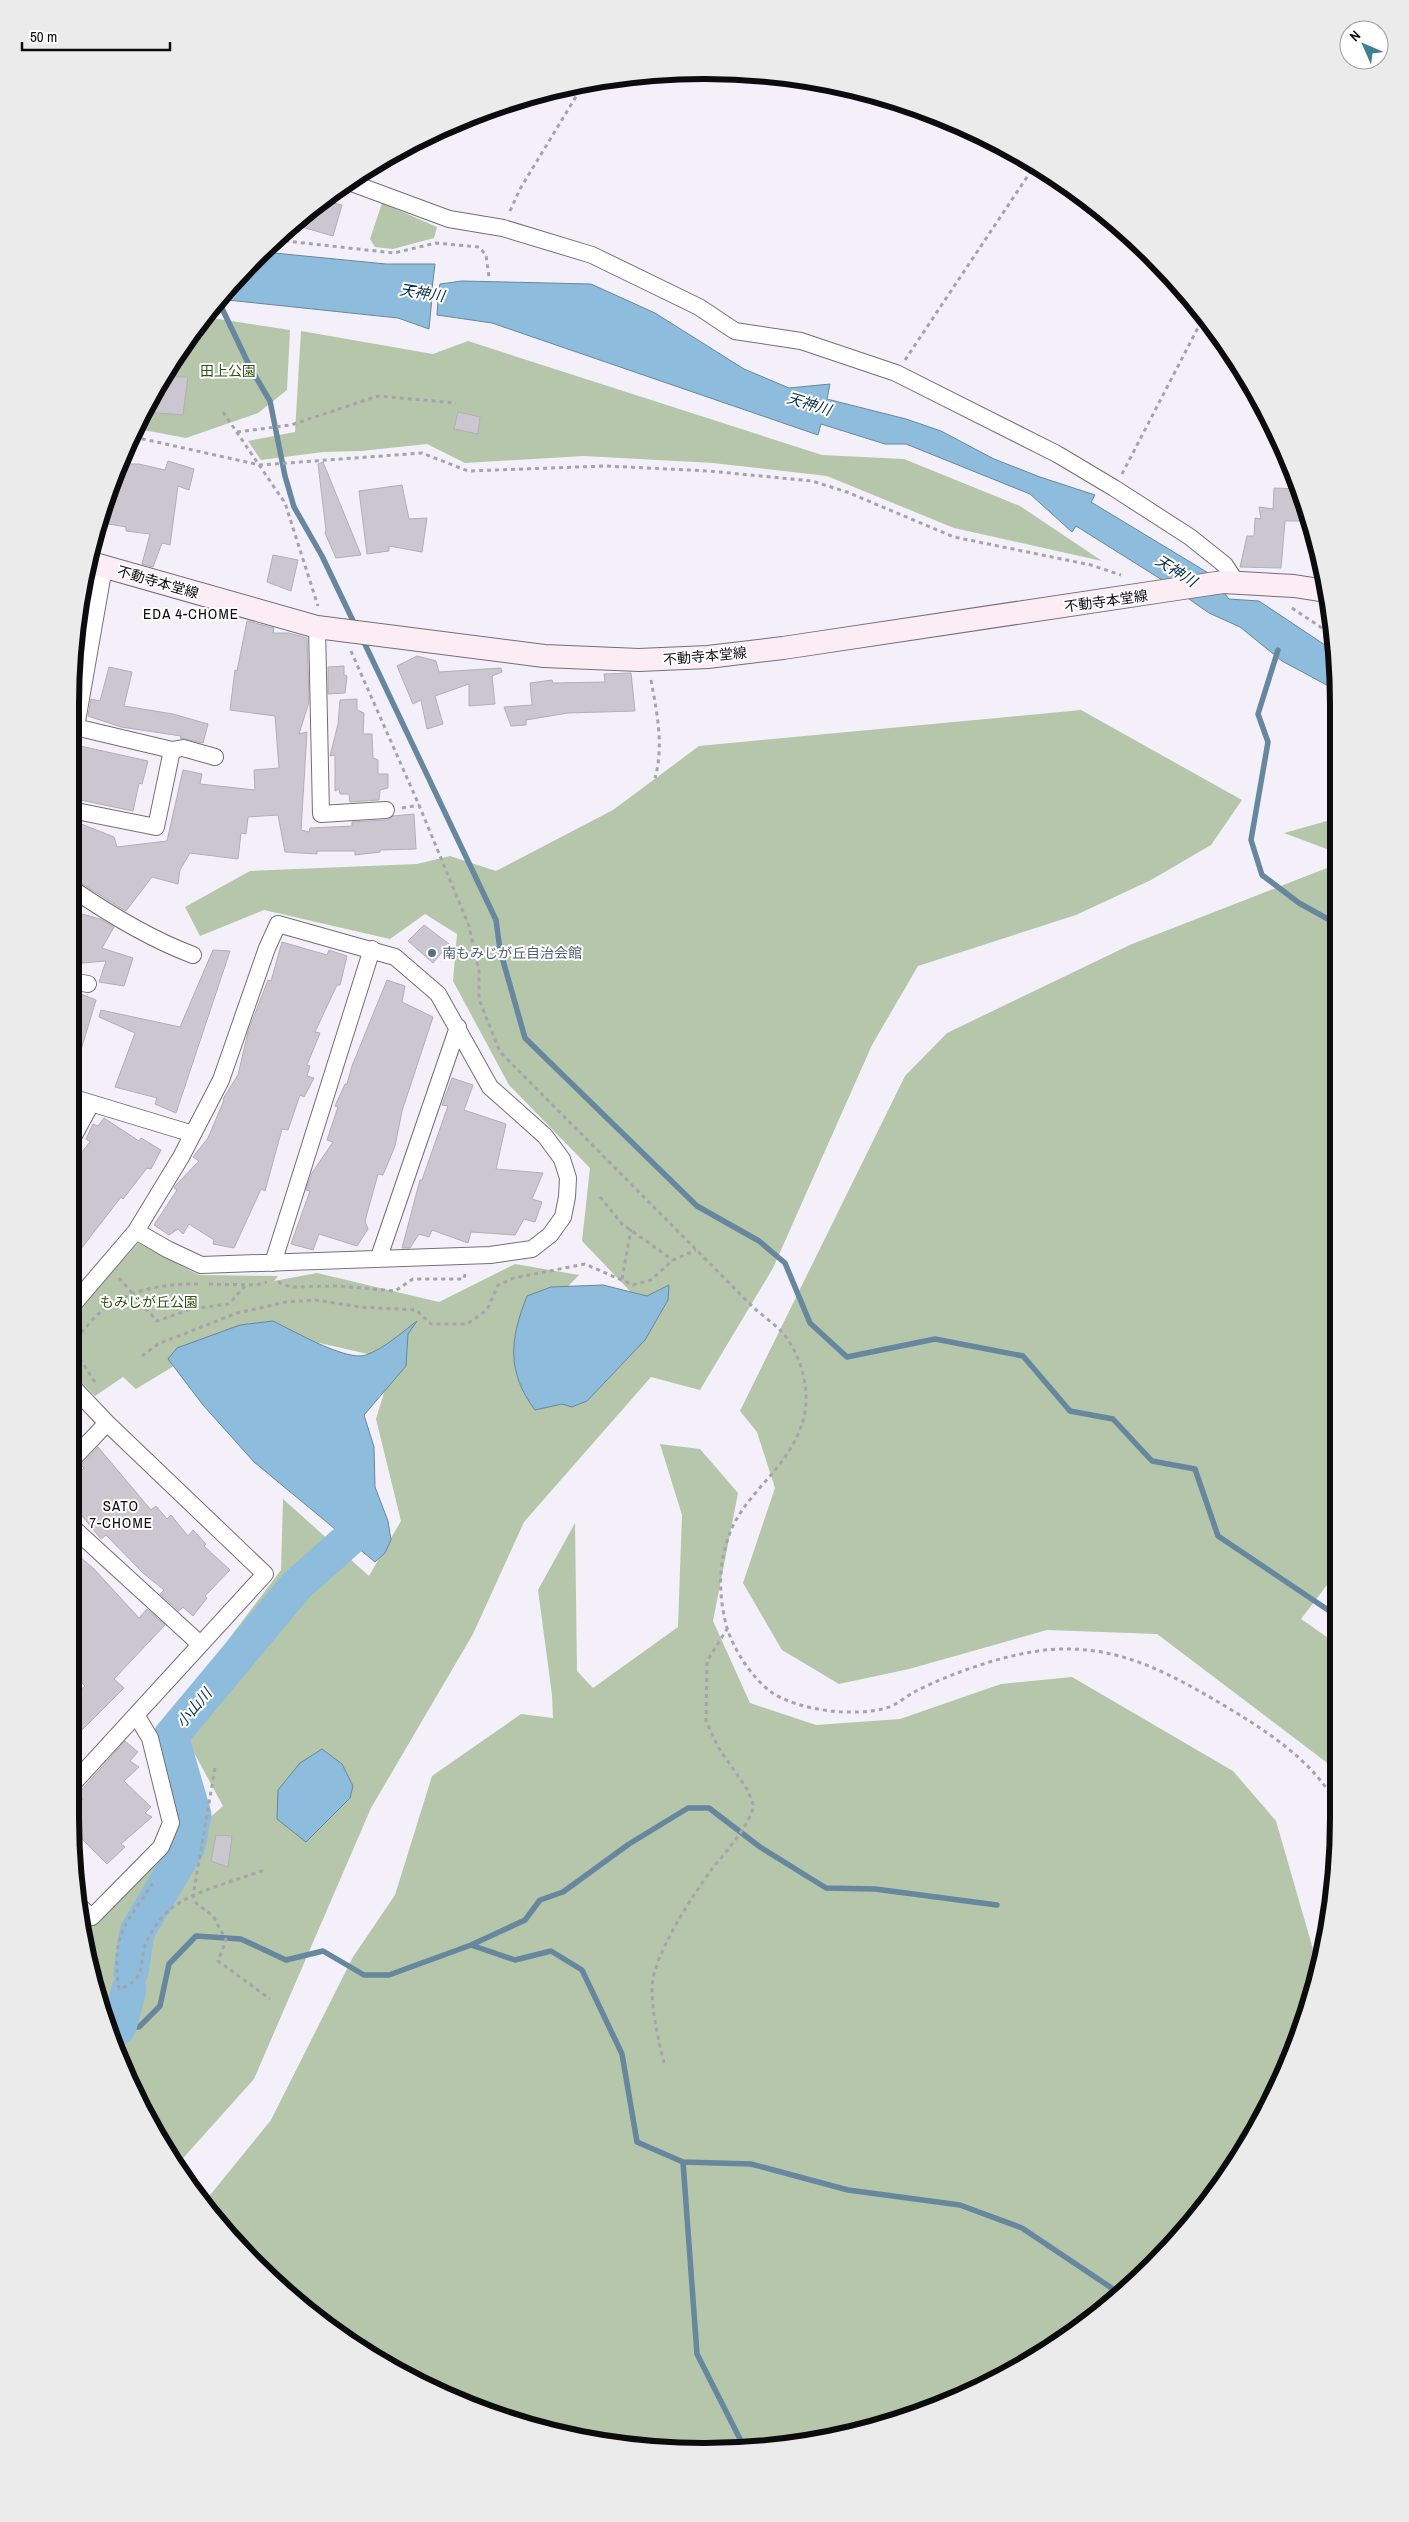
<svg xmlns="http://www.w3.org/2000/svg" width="1409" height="2522" font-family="'Archivo Narrow','Noto Sans JP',sans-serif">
<rect width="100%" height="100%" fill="#f3f0f9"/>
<path fill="#b5c6aa" d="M382,203L437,227L434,238L393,249L375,247L370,239Z
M205,317L290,330L287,390L258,413L186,438L138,429L155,388Z
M301,331L433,354L468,341L822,455L904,459L1020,506L1102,561L954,528L827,476L713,463L584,456L465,463L427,444L361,451L323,452L261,460L248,441L295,432Z
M1081,710L1242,800L1211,845L1151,880L1076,915L918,966L872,1045L773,1268L700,1390L651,1377L524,1522L473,1634L371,1808L254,2079L176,2166L155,2134L104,2022L81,1931L223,1806L186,1738L185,1697L281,1570L283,1499L369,1576L401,1521L376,1419L394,1360L267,1331L192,1355L136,1389L123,1377L95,1396L71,1372V1319L138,1243L199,1275L278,1276L274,1281L317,1273L439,1302L515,1264L579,1275L538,1318L650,1312L582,1241L590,1168L509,1085L453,981L457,934L425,914L390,939L264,910L200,936L185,907L250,871L417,864L450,856L496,871L613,810L699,746Z
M1334,819L1337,1572L1301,1619L1337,1644V1780L1326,1762L1157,1634L1047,1630L909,1669L839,1684L782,1650L743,1583L775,1488L757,1432L740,1411L905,1076L947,1033L1132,944L1327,868L1332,851L1284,833Z
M660,1444L700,1449L738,1493L713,1621L750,1703L816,1725L900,1719L1001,1684L1072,1677L1233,1771L1276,1821L1319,1970L1317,1982L1254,2135L1208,2204L1123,2294L1057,2345L948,2404L868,2430L746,2451H663L541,2430L461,2404L352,2345L286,2294L202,2205L271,2120L353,1957L395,1895L432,1776L521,1714L553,1718L552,1695L538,1590L575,1523L577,1671L593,1688L678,1627L682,1515Z"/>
<path fill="#8ebcdc" stroke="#67879e" d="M264,252L386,264H435L432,289H439L440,284L462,281L591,284L655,313L744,369L789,388L830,384L827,399L906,419L941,431L994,459L1040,477L1095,495L1091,502L1210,574L1229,599L1259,601L1334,651V689L1282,661L1240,627L1209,613L1159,578L1076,526L1072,532L1030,494L906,444H885L821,424L818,435L492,323L437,315L438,300L432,298L429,329L398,318L218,299L227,286Z
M603,1285L647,1296L669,1285L668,1300L645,1340L587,1401L572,1407L562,1404L535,1410C506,1371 510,1339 527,1296L551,1287Z
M273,1321C292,1330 347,1362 366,1355C385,1348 401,1333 417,1321L408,1334L406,1366L364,1415L374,1447L375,1487L388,1521L391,1540L385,1553L375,1562L254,1462L203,1405L168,1359L177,1348L240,1325Z
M322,1749L342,1764L353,1786L350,1798L306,1842L277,1819L278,1790L300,1763Z"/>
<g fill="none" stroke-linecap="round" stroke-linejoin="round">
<path stroke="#67879e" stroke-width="5.5" d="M218,300L250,367L270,401L285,476L294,507L322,556L355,625
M362,638L496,920L500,950L525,1038L697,1206L759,1241L785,1263L810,1323L847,1357L935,1339L1023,1356L1070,1411L1113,1419L1152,1461L1195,1469L1218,1536L1337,1616
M1278,650L1258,714L1268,742L1251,840L1262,875L1299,903L1335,923
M471,1945L515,1960L551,1951L582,1970L622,2054L637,2142L683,2162L751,2164L848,2190L960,2205L1022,2228L1122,2295
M119,2027H139L160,2006L169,1964L196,1936L241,1939L286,1960L323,1951L364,1975H389L471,1945L525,1920L540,1900L563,1892L629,1844L688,1808H709L760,1847L826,1888L875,1889L997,1905
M683,2162L697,2354L741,2441L752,2450"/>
<path stroke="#8ebcdc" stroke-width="35" d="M131,1972L137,1932L188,1846L194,1815L171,1736L297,1585L350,1538
M103,2019L119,2027L129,1989"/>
</g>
<path fill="#cbc7d0" stroke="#b2aeb7" d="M321,200L342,205L333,236L302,227L306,213Z
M163,377H188L183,415L145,412L155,388Z
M458,412L480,417L478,434L454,429Z
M168,461L194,469L189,490L178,486L170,545L162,543L153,567L142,564L150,534L126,531V527L103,523L109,497L123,464H139L165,470Z
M323,462L361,555L336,558L325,533L326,530L318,464Z
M402,485L409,519L427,518L422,552L389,546V551L367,554L359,491Z
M1274,488L1300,489L1305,500L1310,521H1285L1281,568L1240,567L1247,536H1254L1255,518L1261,519L1259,507L1273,509Z
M273,555L298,560L291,591L267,582Z
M247,621L274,628L273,633H289L307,638L309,702L299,734L307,732L301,830L309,832L310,828L352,826V822L387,820L393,816L414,814L416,849L380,850V852L355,855V851H317V854L285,852L278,815L248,817L246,834L241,833L238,859L190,853L180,870L178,884L152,877L126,911L124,910L71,877V820L114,837L117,847L167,841L183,770L202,774L200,784L255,790L254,770L279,768L275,716L230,710L235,670L237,671Z
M417,656L436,661L439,672L501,668L502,672L492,676L495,704L469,706V684L435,696L443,724L427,729L421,700L413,704L397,666Z
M344,666V675L347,676L345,693L328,694V667Z
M109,667L132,672L124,706L173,714L208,724L203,743L180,738L181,736L121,727L88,716L91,699L100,701Z
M631,673L635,711L568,713L526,720V725L511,726L504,707L532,705L530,683L552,680L553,683L605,682L604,674Z
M357,699V710L364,713L363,734H372L373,758L378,760V774H388V788L380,790L379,800L350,802L349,794H340L339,789L335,791V755L330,756L338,724L340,700Z
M71,744L148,761L142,784L139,783L133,811L71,798Z
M75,912L100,919L114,927L102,948L133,958L124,986L99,982L106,961L71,964V919Z
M424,925L449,944L433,963L408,941Z
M282,942L327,955L329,950L347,956L340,985H337L315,1032L320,1033L307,1065L310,1066L307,1076L314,1078L304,1097L300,1095L288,1130L282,1129L265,1191L261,1189L234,1248L213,1244L214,1240L189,1224L183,1234L178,1229L169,1235L154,1225L177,1190L174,1188L176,1185L199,1161L193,1157L208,1138L224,1100L223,1099L238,1075L248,1032L268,980L271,981Z
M213,950L230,951L176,1113L155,1104L157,1098L115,1087L135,1033L99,1017L101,1010L180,1027Z
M387,980L405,986L402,1002L433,1017L402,1111L395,1146L383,1175L378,1174L365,1221L368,1229L357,1246L319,1234L313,1250L291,1244L310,1191L306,1190L312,1173L333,1142L327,1140L338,1107L335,1106L345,1084H347L352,1066Z
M73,991L96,1000L75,1070L71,1069Z
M452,1078L473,1085L464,1110L506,1124L496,1169L543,1173L532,1199L542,1202L535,1222L524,1219L515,1235L471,1232L468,1243L432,1230L429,1237L419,1234L410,1248H402L420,1180H422L448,1106L442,1105Z
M104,1118L139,1141L141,1138L161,1150L151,1169L147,1168L123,1199L121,1197L71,1262V1165L90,1142L86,1139L93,1124L98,1126Z
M98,1447L151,1510L156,1506L167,1519L171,1515L188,1536L193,1530L206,1544L204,1546L230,1570L205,1596L207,1598L193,1616L183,1607L179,1611L160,1594L164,1590L143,1573L106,1535L101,1539L70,1501V1482L84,1468L81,1465Z
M70,1548L94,1569L139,1618L147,1609L165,1625L114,1679L124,1688L70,1742V1699L85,1686L70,1671Z
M125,1741L138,1752L130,1761L139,1767L124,1781L151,1807L145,1813L152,1817L121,1844L125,1847L107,1864L71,1828L70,1811L83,1799L78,1794Z
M216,1835L232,1836L228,1867L211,1861Z"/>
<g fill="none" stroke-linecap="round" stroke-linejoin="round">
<g stroke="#726f77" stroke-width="18">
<path id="street" d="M349,182L449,219L503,228L592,255L699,307L735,331L801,341L896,373L1057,454L1114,488L1190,537L1225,565L1236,582
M317,627L321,814L386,810
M76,727L104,567
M172,750L183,748L215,757
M71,810L156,827L172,750L71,726
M71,888C109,914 150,939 193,955
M71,981L88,984
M71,1097L193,1134
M71,1141L91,1104
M379,1257L458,1027
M273,1263L372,949
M71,1307L136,1231L181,1157L221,1080L267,948L278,924L395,957L438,994L490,1087L545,1136L562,1159L568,1178L567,1197L563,1217L550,1235L532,1249L490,1255L201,1265L167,1249L136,1231
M70,1462L107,1423
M70,1525L200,1644
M70,1787L265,1574L107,1423L71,1385
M79,1906L92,1917L161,1847L171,1823L150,1738L136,1715"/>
</g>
<g stroke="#726f77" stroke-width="24">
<path id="secondary" d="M88,562L317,627L544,656L639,660L708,657L783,648L1223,582L1294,586L1326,591"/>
</g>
<path stroke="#a6a4ab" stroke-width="3" stroke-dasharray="4 4" stroke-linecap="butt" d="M510,211L520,189L583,85
M277,240L394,253L436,243L479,247L486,255L489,277
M905,360L1035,165
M223,412L285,503L318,606
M237,432L291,425L378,396L456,403
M134,437L260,465L422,453L468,471L606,466L709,471L812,481L847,492L954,537L1091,565L1121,575
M1122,474L1203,318
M1292,608L1334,636
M351,651L419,805L469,926L479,971V999L500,1052L753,1307C762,1315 773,1323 782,1332C790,1341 796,1353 800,1364C814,1406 803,1435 776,1469C760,1488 741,1507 731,1530C719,1560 718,1589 725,1620C730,1645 751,1677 771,1692C799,1711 855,1717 886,1708C897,1705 905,1697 914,1692C955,1671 1024,1647 1070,1649C1127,1650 1172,1675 1220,1703C1265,1730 1312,1759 1337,1805
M651,680C657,713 664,746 655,778
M402,808L419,805
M600,1197L622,1224L673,1260
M119,1278L157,1321L191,1309L229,1304L245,1286
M622,1279L631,1229
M278,1282L291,1287L339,1286L395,1291L413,1279H464L465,1274
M209,1284L256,1285L267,1282
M142,1356L158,1344L237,1313L286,1302L316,1300L359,1307L416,1310L431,1324H467L487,1310L498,1285L514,1278L585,1264L633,1285L651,1280L673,1260L696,1250
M95,1382L76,1353C77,1348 77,1342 78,1338C80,1333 84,1329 88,1325C113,1293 158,1283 198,1284
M215,1768L193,1896L196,1903L213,1916L226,1940L218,1961L270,1999
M153,1883C125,1926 111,1933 119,1989C148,1979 138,1964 146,1943C150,1933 160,1918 168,1911C191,1891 236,1881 264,1870
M664,2063C658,2038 652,2013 652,1987C653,1955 693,1895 712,1869C728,1849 746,1830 754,1806L747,1789L718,1747L706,1721L707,1661L727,1629"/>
<use href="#street" stroke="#fff" stroke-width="16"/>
<use href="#secondary" stroke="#fcecf4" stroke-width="22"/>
</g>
<circle fill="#5c6f8a" stroke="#fff" stroke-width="2" cx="432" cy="953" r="5"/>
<g text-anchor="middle" stroke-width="4" stroke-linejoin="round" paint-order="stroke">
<g font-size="14" fill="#305113" stroke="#fff">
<text x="228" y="376">田上公園</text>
<text x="149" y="1307">もみじが丘公園</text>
</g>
<g font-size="14" fill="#0c0b0e" stroke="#fff">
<text transform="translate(158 582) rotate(16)" y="5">不動寺本堂線</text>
<text transform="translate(1106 601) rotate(-8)" y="5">不動寺本堂線</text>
<text transform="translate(705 656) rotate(-5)" y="5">不動寺本堂線</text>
</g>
<g font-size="14" fill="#4e5e75" stroke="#fff" text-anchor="start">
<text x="442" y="958">南もみじが丘自治会館</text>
</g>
<g font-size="15" font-style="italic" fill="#082f46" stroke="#fff">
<text transform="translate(422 293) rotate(9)" y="5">天神川</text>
<text transform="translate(809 404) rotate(17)" y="5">天神川</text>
<text transform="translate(1176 571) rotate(32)" y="5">天神川</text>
<text transform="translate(194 1708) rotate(-50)" y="5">小山川</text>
</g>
<g font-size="15" letter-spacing="1" fill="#0c0b0e" stroke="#fff">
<text x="191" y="619">EDA 4-CHOME</text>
<text x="121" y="1511">SATO<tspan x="121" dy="17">7-CHOME</tspan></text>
</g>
</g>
<path d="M0 0H1409V2522H0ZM704 79H705A625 625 0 0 1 1330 704V1818A625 625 0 0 1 705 2443H704A625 625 0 0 1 79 1818V704A625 625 0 0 1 704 79Z" fill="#ecebec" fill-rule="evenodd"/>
<path fill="none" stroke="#0c0b0e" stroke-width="6" d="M704 79H705A625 625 0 0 1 1330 704V1818A625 625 0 0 1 705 2443H704A625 625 0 0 1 79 1818V704A625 625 0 0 1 704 79Z"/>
<g transform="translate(1364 45) rotate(315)"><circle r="24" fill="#ffffff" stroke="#9e9d9f"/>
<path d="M0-4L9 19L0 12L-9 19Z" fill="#3e8291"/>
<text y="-8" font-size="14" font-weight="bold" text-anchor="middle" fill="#0c0b0e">N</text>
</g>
<path d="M22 42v8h148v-8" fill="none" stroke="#0c0b0e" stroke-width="2.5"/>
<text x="30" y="42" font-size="15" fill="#0c0b0e" stroke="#ffffff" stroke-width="4" paint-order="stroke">50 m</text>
</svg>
